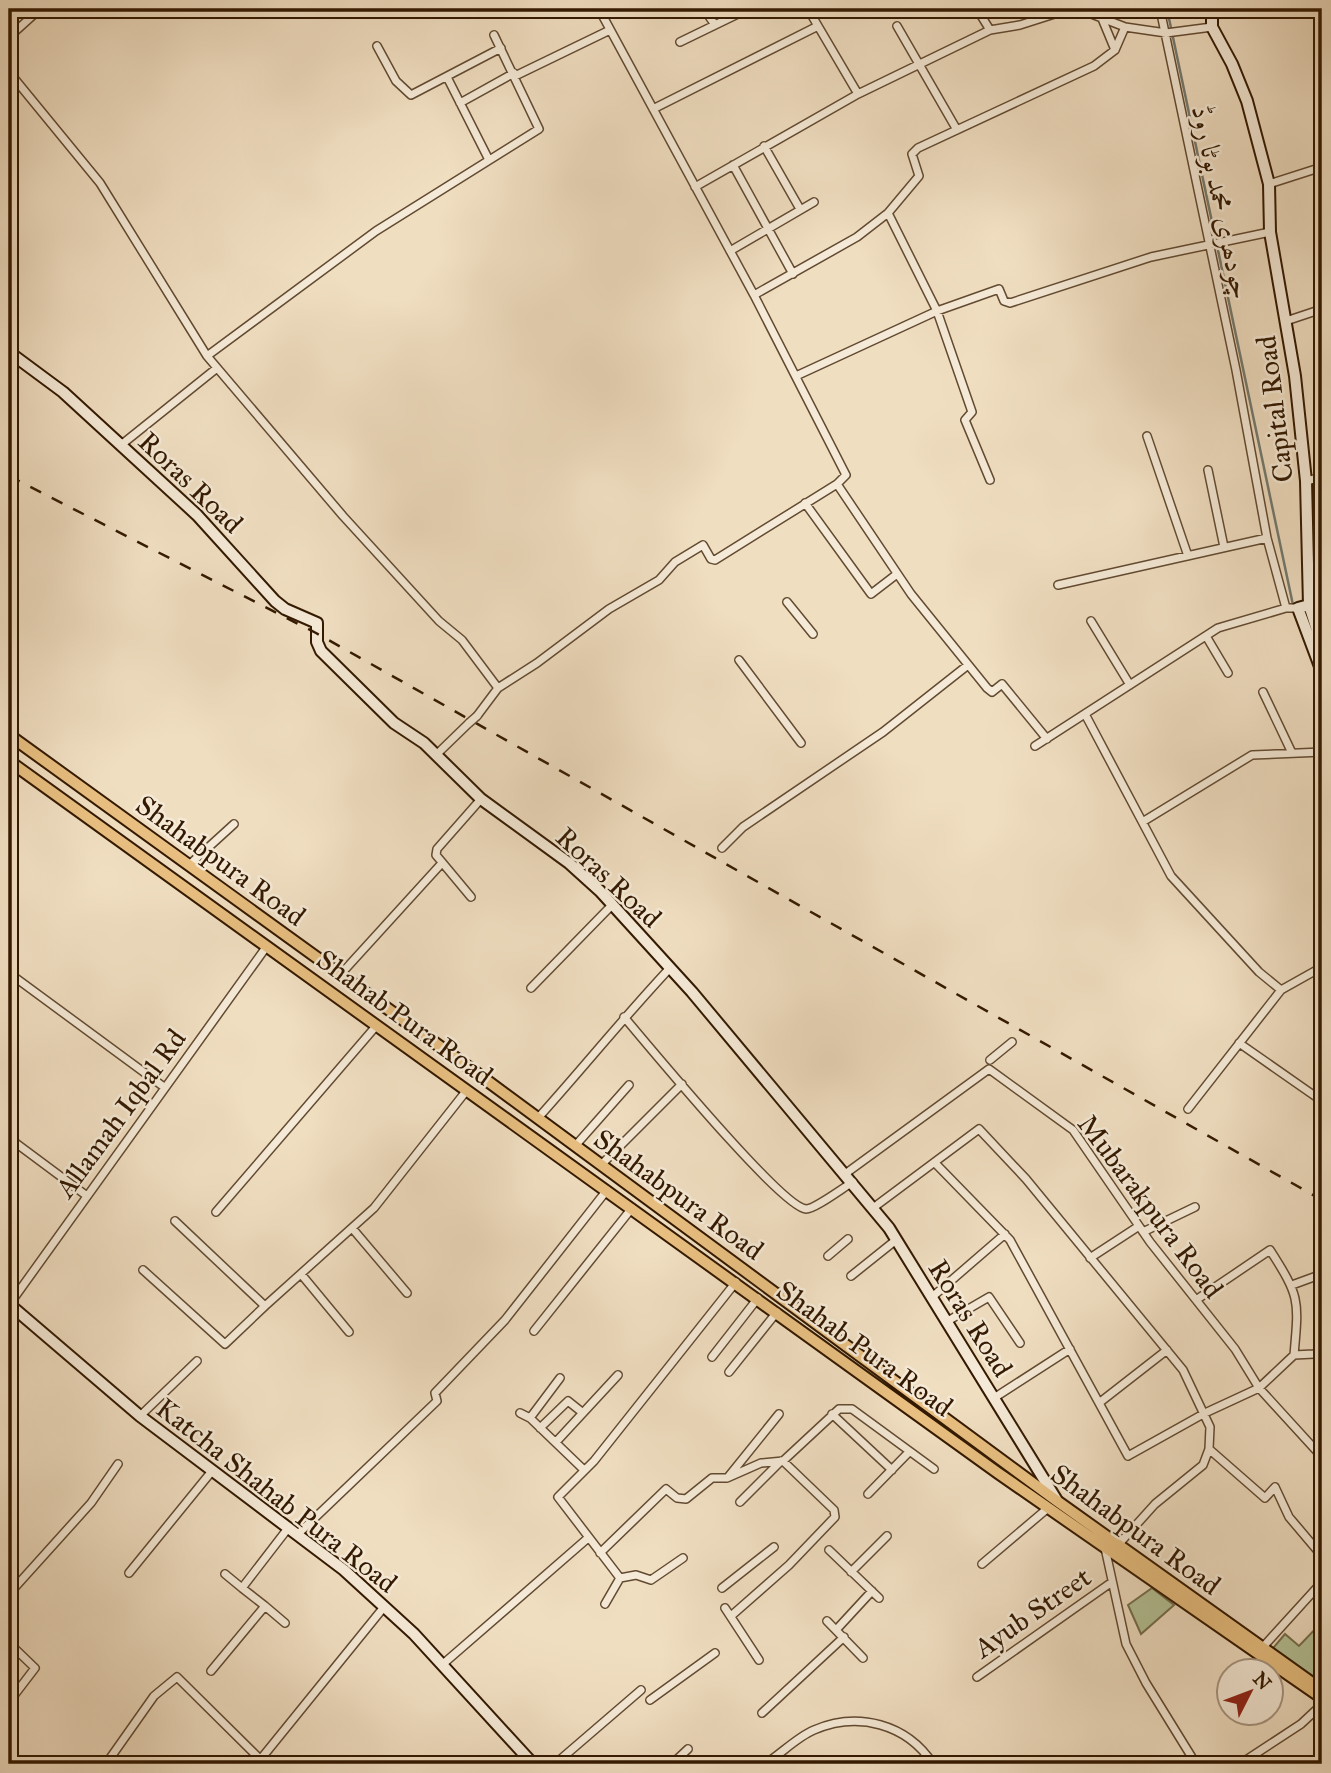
<svg xmlns="http://www.w3.org/2000/svg" width="1331" height="1773" font-family="'IM FELL Great Primer',Amiri,serif">
<rect width="100%" height="100%" fill="#f0dec1"/>
<filter id="stains"><feTurbulence type="fractalNoise" baseFrequency=".00286" numOctaves="4"/><feColorMatrix values="0 0 0 0 .2 0 0 0 0 .09 0 0 0 0 .02 0 0 0 .5 -.17"/></filter>
<radialGradient id="worn" r=".72"><stop offset=".6" stop-color="#630" stop-opacity="0"/><stop offset="1" stop-color="#630" stop-opacity=".3"/></radialGradient>
<path fill="#b4c297" stroke="#746e4c" stroke-width="2" d="M1152,1588L1174,1605L1141,1634L1128,1605Z
M1322,1622V1689L1269,1653L1285,1634L1299,1646Z"/>
<g fill="none" stroke-linecap="round" stroke-linejoin="round">
<path stroke="#737a71" stroke-width="2.5" d="M1167,9L1293,605"/>
<g stroke="#624a31" stroke-width="10">
<path id="street" d="M704,9L715,25
M808,9L858,94
M977,9L990,30
M1098,9L1115,50
M1160,9L1236,370L1267,538L1286,608
M897,26L957,130
M9,37L40,9
M680,42L748,9
M377,46L396,81L411,95L501,48
M9,72L100,183L207,356L343,516L439,621L462,640L498,688
M515,76L610,30
M447,77L488,158
M460,103L514,73
M653,109L818,26
M764,146L800,209
M733,165L793,274
M1269,184L1322,167
M695,187L858,94L990,30L1020,25L1067,10L1089,13L1125,27
M888,213L937,311L972,412L965,420L990,480
M730,251L814,202
M754,295L857,237L888,213L919,176L912,154L918,148L1094,66L1115,50L1125,27L1166,33L1212,27
M1286,321L1322,309
M207,356L376,231L539,129L494,35
M796,376L937,311L999,289L1004,301L1010,303L1151,257L1270,232
M1147,436L1188,556
M121,445L217,368
M1208,470L1224,547
M1306,481L1322,477
M837,484L911,594L987,688L992,692L1002,684L1047,739
M805,503L871,594L897,574
M1058,585L1267,538
M787,602L813,634
M1091,621L1130,685
M1206,636L1228,673
M739,660L801,743
M1263,692L1292,753
M1085,714L1171,876L1259,972L1281,990
M477,716L498,688L537,663L609,609L659,580L675,562L703,545L711,559L715,560L837,484L846,475L754,295L599,9
M1035,746L1218,628L1286,608H1298
M436,755L469,723
M1144,821L1252,755L1322,752
M722,848L743,827L883,732L968,665
M189,865L234,824
M471,897L436,855L437,849L481,799
M9,973L164,1087
M340,975L442,863
M531,988L612,905
M624,1017C648,1045 781,1207 806,1209C815,1209 844,1187 853,1182
M1239,1043L1322,1101
M990,1060L1012,1042
M1188,1109L1281,990L1322,967
M538,1118C583,1068 624,1017 670,968
M9,1138L87,1196
M575,1146L629,1085
M936,1164L1010,1240L1128,1456L1205,1413L1259,1388L1294,1355C1299,1299 1300,1297 1270,1250L1196,1300
M601,1165L682,1084
M845,1174L989,1069L1073,1130L1150,1242L1235,1349L1259,1388L1322,1457
M873,1208L979,1129L1026,1179L1183,1370L1210,1427L1209,1449L1203,1465L1155,1504L1118,1545
M216,1212L377,1025
M175,1221L265,1306L374,1208L467,1090
M352,1228L407,1293
M1143,1232L1195,1207
M828,1256L848,1239
M1090,1258L1139,1226
M143,1270L225,1344L265,1306
M301,1274L349,1332
M851,1276L896,1240
M1292,1285L1322,1274
M931,1298L1005,1234
M9,1305L267,946
M946,1322L989,1297L1020,1343
M534,1331L632,1208
M1294,1355L1314,1354L1322,1350
M712,1357L758,1298
M729,1372L777,1312
M994,1398L1070,1349
M1099,1403L1167,1350
M520,1413L530,1418L583,1469
M832,1414L892,1470
M140,1416L197,1361
M530,1418L560,1378
M540,1428L568,1401L583,1413
M556,1442L618,1375
M1209,1449L1265,1498L1275,1487L1289,1517L1322,1556
M729,1476L779,1414
M868,1494L909,1452
M740,1502L781,1461
M299,1533L437,1401L435,1393L505,1320L607,1190
M1105,1548L1126,1644L1146,1683L1196,1764
M829,1550L879,1598
M600,1553L666,1489L677,1498L686,1499L712,1478H727L761,1463L783,1461L839,1409H852L934,1469
M982,1564L1048,1508
M851,1572L887,1536
M129,1573L212,1471
M225,1574L242,1588
M620,1578L558,1497L594,1461L736,1282
M722,1588L774,1547
M9,1594L91,1503L118,1464
M605,1604L620,1578L636,1575L651,1580L683,1558
M265,1606L285,1623
M725,1608L759,1660
M731,1616L789,1565L835,1517L834,1510L783,1461
M827,1621L863,1658
M836,1630L872,1591
M9,1643L35,1668L9,1702
M1262,1648L1322,1582
M443,1664L588,1538
M211,1671L265,1606L242,1588L289,1527
M977,1677L1112,1582
M650,1700L715,1653
M762,1713L844,1637
M260,1760L384,1607
M106,1764L154,1696L177,1677L265,1764
M555,1764L641,1690
M672,1764L688,1749
M765,1764C781,1754 797,1737 814,1730C858,1711 907,1724 933,1764
M1240,1764L1301,1724L1316,1710"/>
</g>
<g stroke="#331901" stroke-width="14">
<path id="secondary" d="M1212,9V27L1232,64L1247,101L1269,184L1270,232L1295,376L1306,481L1309,605L1322,646
M9,352L63,392L197,515L275,601L285,609L317,623V642L321,651L394,723L424,743L481,799L569,863L600,891L692,992L889,1228L1056,1499
M1309,605L1298,608L1322,672
M9,1304L140,1416L344,1570L414,1634L533,1764"/>
</g>
<g stroke="#331901" stroke-width="14">
<path id="primary" d="M9,735L478,1074L1057,1501L1322,1690
M9,761L998,1473L1322,1698"/>
</g>
<use href="#street" stroke="#f5ead7" stroke-width="7"/>
<use href="#secondary" stroke="#f5ead7" stroke-width="10"/>
<use href="#primary" stroke="#e8bf80" stroke-width="10"/>
<path stroke="#331901" stroke-width="2.5" stroke-dasharray="12 12" stroke-linecap="butt" d="M9,476L316,633L1322,1200"/>
<g stroke="#624a31" stroke-width="10" stroke-linecap="butt">
<path id="street-bridge" d="M469,723L477,716"/>
</g>
<use href="#street-bridge" stroke="#f5ead7" stroke-width="7"/>
</g>
<g text-anchor="middle" stroke-width="5" stroke-linejoin="round" paint-order="stroke">
<g font-size="28" fill="#331901" stroke="#f5ead7">
<text transform="translate(1222 202) rotate(78)" y="10">چودھری محمد بوٹا روڈ</text>
<text transform="translate(1274 409) rotate(-97)" y="10">Capital Road</text>
<text transform="translate(191 482) rotate(44)" y="10">Roras Road</text>
<text transform="translate(221 860) rotate(36)" y="10">Shahabpura Road</text>
<text transform="translate(609 877) rotate(43)" y="10">Roras Road</text>
<text transform="translate(405 1017) rotate(36)" y="10">Shahab Pura Road</text>
<text transform="translate(120 1113) rotate(-54)" y="10">Allamah Iqbal Rd</text>
<text transform="translate(679 1194) rotate(36)" y="10">Shahabpura Road</text>
<text transform="translate(1151 1206) rotate(53)" y="10">Mubarakpura Road</text>
<text transform="translate(971 1318) rotate(58)" y="10">Roras Road</text>
<text transform="translate(865 1348) rotate(36)" y="10">Shahab Pura Road</text>
<text transform="translate(277 1495) rotate(38)" y="10">Katcha Shahab Pura Road</text>
<text transform="translate(1136 1529) rotate(36)" y="10">Shahabpura Road</text>
<text transform="translate(1032 1612) rotate(-35)" y="10">Ayub Street</text>
</g>
</g>
<rect width="1331" height="1773" fill="none" stroke="#f0dec1" stroke-width="35"/>
<rect x="10" y="10" width="1310" height="1752" fill="none" stroke="#331901" stroke-width="3.5"/>
<rect x="18" y="18" width="1296" height="1738" fill="none" stroke="#331901" stroke-width="2"/>
<g transform="translate(1250 1692) rotate(48)"><circle r="33" fill="#f5ead7" stroke="#a79681" stroke-width="2"/>
<path d="M0-5L12 26L0 18L-12 26Z" fill="#8f2418"/>
<text y="-10" font-size="19" font-weight="bold" text-anchor="middle" fill="#331901">N</text>
</g>
<rect width="100%" height="100%" filter="url(#stains)"/>
<rect width="100%" height="100%" fill="url(#worn)"/>
</svg>
